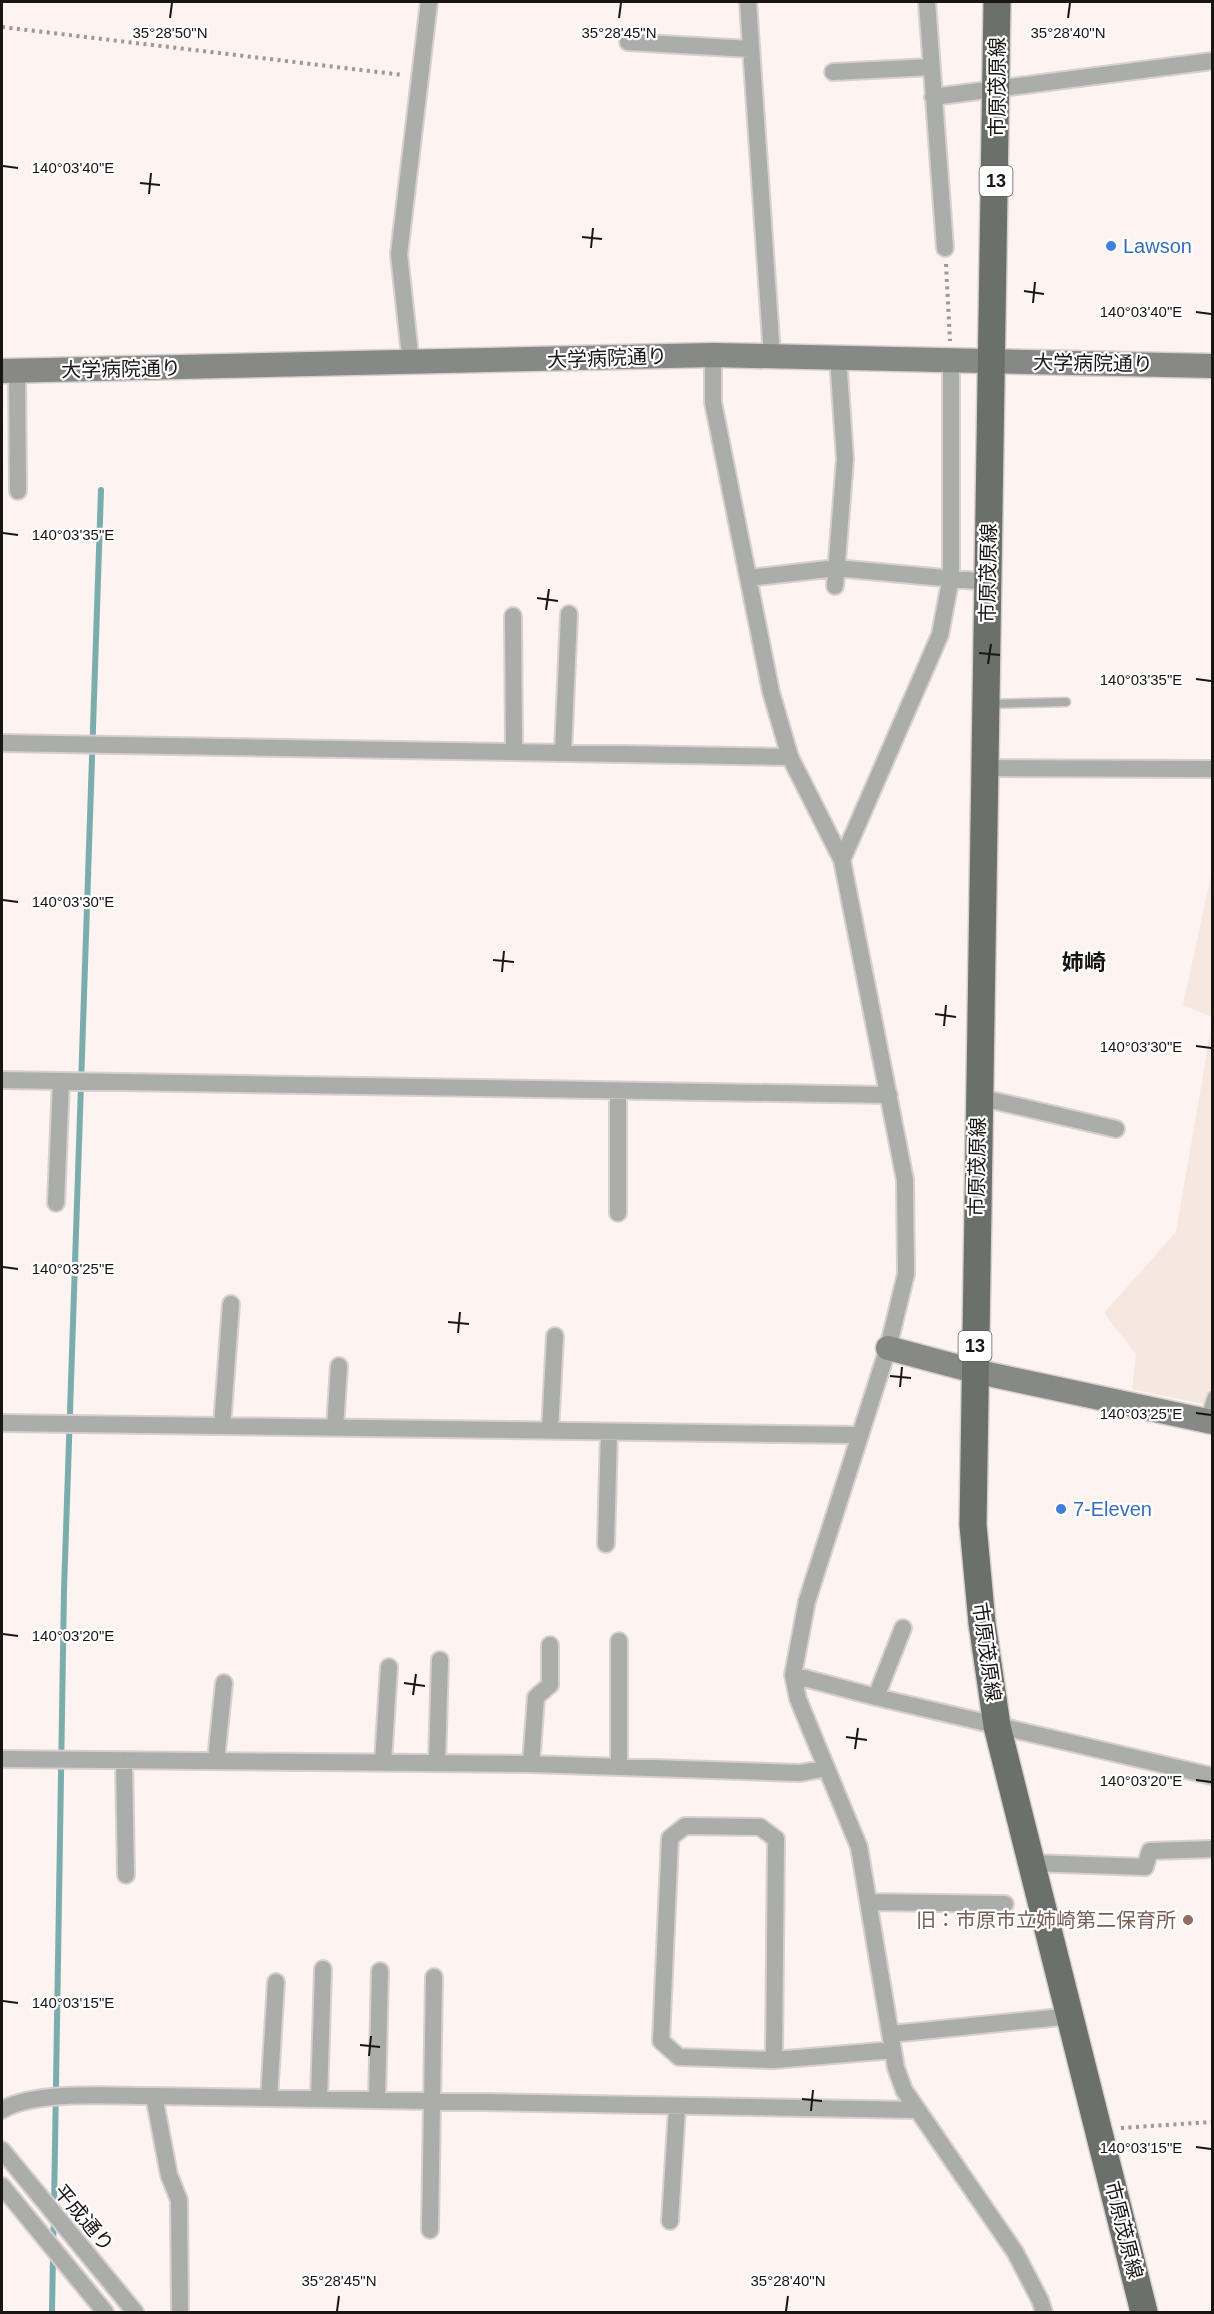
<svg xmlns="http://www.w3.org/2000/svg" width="1214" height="2314" font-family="Helvetica,'Noto Sans JP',sans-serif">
<rect width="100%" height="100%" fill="#fdf4f1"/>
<path fill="#f7e7e1" d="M1212,871V1017L1183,1005Z
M1212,1023V1406L1132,1389L1136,1354L1104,1313L1176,1232Z"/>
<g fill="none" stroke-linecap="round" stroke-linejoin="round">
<path stroke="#7badac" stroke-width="6" d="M54,2208L64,1590L101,490
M53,2244L54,2218
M52,2312L53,2254"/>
<g stroke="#d8d0ce" stroke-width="11">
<path id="lane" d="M989,704L1066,702
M1205,1417L1212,1396"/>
</g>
<g stroke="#d8d0ce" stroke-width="20">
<path id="street" d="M748,2L772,356
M927,2L945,248
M628,42L750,49
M833,72L931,67
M933,97L1212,61
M713,355V402L771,692L790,757L842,860L905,1180L906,1274L888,1348L807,1601L793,1675L798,1699L859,1847L896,2068L904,2090L1015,2252L1040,2300L1044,2312
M411,364L399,254L429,2
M17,370L18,491
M749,578L836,568L988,582
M835,586L845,459L838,357
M513,616L514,750
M2,743L790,757
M563,752L569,614
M985,768L1212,769
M842,860L940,635L951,577V360
M2,1080L889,1095
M978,1097L1116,1129
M56,1203L61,1081
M618,1213V1093
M2,1423L858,1435
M222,1426L231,1304
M335,1428L339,1366
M550,1431L555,1336
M606,1544L609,1432
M793,1675L876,1697L1212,1776
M876,1697L903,1628
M2,1759L531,1764L800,1773L826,1768
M124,1760L126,1875
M216,1760L224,1683
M383,1762L389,1667
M437,1763L440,1660
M531,1764L536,1697L550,1685V1645
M619,1767V1641
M1032,1863L1145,1867L1150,1851L1212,1849
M869,1902L1005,1904
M891,2034L1071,2016
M774,2060L776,1839L760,1827L685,1826L670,1838L661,2041L679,2057L774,2060L893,2050
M154,2096L169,2175L179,2200L180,2312
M269,2098L276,1982
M319,2099L323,1969
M377,2100L380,1971
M2,2110C34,2090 115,2096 154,2096L917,2110
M2,2150L135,2312
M2,2186L105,2312
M670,2221L677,2108
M430,2230L434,1977"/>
</g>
<g stroke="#d8d0ce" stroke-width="27">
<path id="secondary" d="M2,371L713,355L1212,366
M888,1348L974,1371L1212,1422"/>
</g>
<g stroke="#d8d0ce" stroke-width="30">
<path id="primary" d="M997,2L973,1525L982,1623L997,1726L1144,2312"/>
</g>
<path stroke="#9e9795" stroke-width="4" stroke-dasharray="3 4.5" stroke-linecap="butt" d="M2,27L403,75
M946,264L950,341
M1121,2128L1212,2122"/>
<use href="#lane" stroke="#abadaa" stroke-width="8"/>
<use href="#street" stroke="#abadaa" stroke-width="16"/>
<use href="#secondary" stroke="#868985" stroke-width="24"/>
<use href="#primary" stroke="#6c706a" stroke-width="27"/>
</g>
<path fill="none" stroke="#181514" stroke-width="2" d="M170,18L172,3M619,18L621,3M1068,18L1070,3M3,166L18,168M140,183L160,185M149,194L151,173M582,237L602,239M591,248L593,228M1024,291L1044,294M1033,303L1035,282M1196,312L1211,314M3,533L18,535M537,598L558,601M546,610L549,589M979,653L1000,655M988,664L991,644M1196,679L1211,681M3,900L18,902M493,960L514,962M502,972L504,951M935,1014L956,1017M944,1026L946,1005M1196,1046L1211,1048M3,1267L18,1269M448,1322L469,1324M458,1333L460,1312M890,1376L911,1378M900,1387L902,1367M1196,1413L1211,1415M3,1634L18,1636M404,1683L425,1686M413,1695L416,1674M846,1737L867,1740M855,1749L858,1728M1196,1780L1211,1782M3,2001L18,2003M360,2045L380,2047M369,2056L371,2036M802,2099L822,2101M811,2111L813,2090M1196,2147L1211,2149M337,2311L339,2296M786,2311L788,2296"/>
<g fill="#3f7fe0" stroke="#fff" stroke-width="2">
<circle cx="1111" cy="246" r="6"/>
<circle cx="1061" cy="1509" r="6"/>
</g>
<circle fill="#8d6e63" stroke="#fff" stroke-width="2" cx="1188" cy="1920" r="6"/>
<g text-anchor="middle" stroke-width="4.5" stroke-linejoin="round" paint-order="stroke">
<g fill="#fff" stroke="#5d5b5a" stroke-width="1.5">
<rect x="979.5" y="166" width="33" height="30" rx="4.5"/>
<rect x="958.5" y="1331" width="33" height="30" rx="4.5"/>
</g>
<g font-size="18" font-weight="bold" fill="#181514">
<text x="996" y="187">13</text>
<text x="975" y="1352">13</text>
</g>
<g font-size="20" fill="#181514" stroke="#fff">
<text transform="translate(997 87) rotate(-90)" y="7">市原茂原線</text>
<text transform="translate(607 358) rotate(-2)" y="7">大学病院通り</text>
<text transform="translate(1093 363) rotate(1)" y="7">大学病院通り</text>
<text transform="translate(121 369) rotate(-1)" y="7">大学病院通り</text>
<text transform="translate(988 573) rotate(-89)" y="7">市原茂原線</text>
<text transform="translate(977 1167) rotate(-89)" y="7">市原茂原線</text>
<text transform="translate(987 1652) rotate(82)" y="7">市原茂原線</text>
<text transform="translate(84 2218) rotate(50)" y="7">平成通り</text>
<text transform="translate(1124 2230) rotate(76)" y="7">市原茂原線</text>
</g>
<g font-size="20" fill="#366cbe" stroke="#fff" text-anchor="start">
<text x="1123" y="253">Lawson</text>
<text x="1073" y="1516">7-Eleven</text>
</g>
<g font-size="20" fill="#785e54" stroke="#fff" text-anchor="end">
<text x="1176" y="1927">旧：市原市立姉崎第二保育所</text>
</g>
<g font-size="22" font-weight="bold" fill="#181514" stroke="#fff">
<text x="1084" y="970">姉崎</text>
</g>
</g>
<g font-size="15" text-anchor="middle" fill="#181514" stroke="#fff" stroke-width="4.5" stroke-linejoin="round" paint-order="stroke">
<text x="170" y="38">35°28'50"N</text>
<text x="619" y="38">35°28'45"N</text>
<text x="1068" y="38">35°28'40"N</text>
<text x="73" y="173">140°03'40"E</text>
<text x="1141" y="317">140°03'40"E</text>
<text x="73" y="540">140°03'35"E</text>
<text x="1141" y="685">140°03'35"E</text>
<text x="73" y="907">140°03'30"E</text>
<text x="1141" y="1052">140°03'30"E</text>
<text x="73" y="1274">140°03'25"E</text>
<text x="1141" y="1419">140°03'25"E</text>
<text x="73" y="1641">140°03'20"E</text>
<text x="1141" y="1786">140°03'20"E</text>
<text x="73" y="2008">140°03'15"E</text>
<text x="1141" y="2153">140°03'15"E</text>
<text x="339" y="2286">35°28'45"N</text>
<text x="788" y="2286">35°28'40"N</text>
</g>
<rect width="1214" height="2314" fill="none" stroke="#181514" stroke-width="6"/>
</svg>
